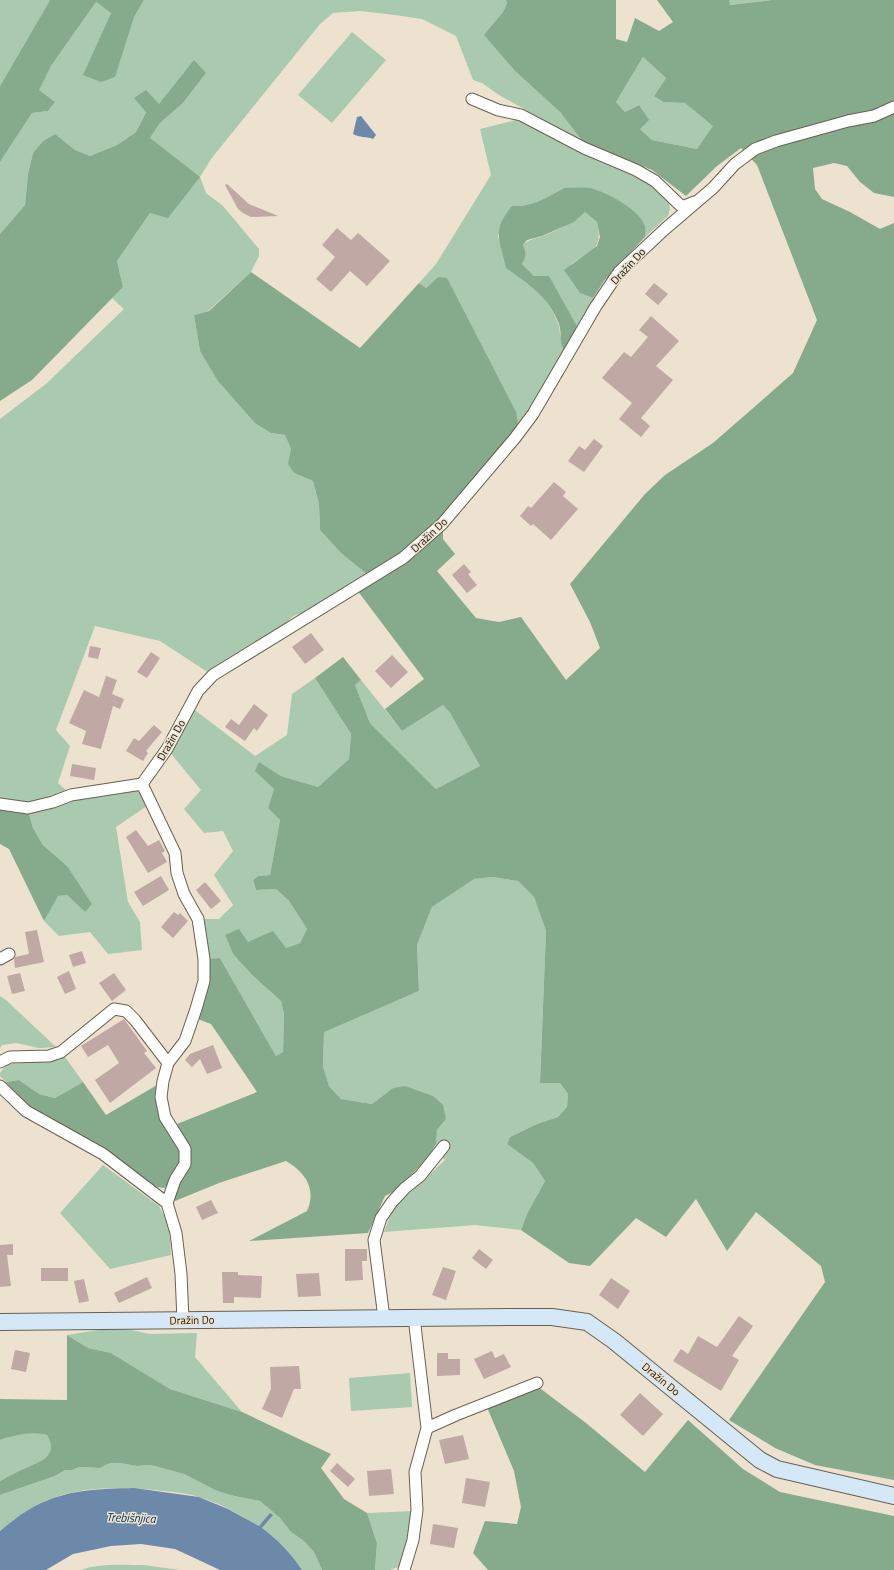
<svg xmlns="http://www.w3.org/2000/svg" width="894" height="1570" font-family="'Titillium Web',sans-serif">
<rect width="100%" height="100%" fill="#ede2cf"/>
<path fill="#a9caaf" d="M0,0H50L0,86Z
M144,0H506L507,3L503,12L485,35L515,71L560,112L583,142L499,95L482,83L473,80L456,36L422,19L395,15L360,11L333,13L320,24L211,159L200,177L206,193L223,206L259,249V256L251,272L208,311L194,315L200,351L271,433L285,435L291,449L294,473L313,481L319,504L320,530L341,553L368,575L304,614H298L292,617L281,628L212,675L160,641L95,626L56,730L70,746L58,783L70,794L28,807L0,802V419L47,383L124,309L112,298L123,287L117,261L150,213V138L160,123L183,103L206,73L159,104L135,97L146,111L136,132L117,145L90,156L75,150L55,134L43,141L33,153L28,174L25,205L0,234V162L32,113L48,111L54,102L38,90L51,66L96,2L111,13L84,74L134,17Z
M729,0H772L729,5Z
M352,32L386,60L332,123L298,95Z
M643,57L666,78L654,96L663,102L685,103L714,126L697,149L652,140L640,129L639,105L625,112L616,102Z
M520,119L585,155L614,168L634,174L653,185L666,197L669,203L670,209L668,216L645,237L646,229L564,188C545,198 534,207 512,206L498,236L501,246L542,295L553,312L559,326L560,334L565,352L519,429L438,277L426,288L419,283L436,264L491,175L480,129Z
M585,212L597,222C603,250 593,249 571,264L580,293L593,298L579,330L534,276L522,264C526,256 527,253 523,245C529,239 535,239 543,236C558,230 572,223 585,212Z
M315,678L351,734L349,759L318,787L281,776L260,763L274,789L268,808L280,820L270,875L258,876L253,880L256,890L276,889L289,901L307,929L300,943L286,948L248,942L225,935L233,954L252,975L281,1001L284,1014L283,1052L276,1056L220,958L205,959L203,942L205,919H219L233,905L214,875L233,851L223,831L204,833L184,809L201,790L168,750L191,707L255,756L287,735L292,694Z
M361,680L402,731L443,705L450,713L480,766L436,789L370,723L355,685Z
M141,785L150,804L116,827L128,902L140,922L142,950L108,954L90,932L59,936L44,921L57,896L67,895L85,912L67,866L43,845L33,828L28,810Z
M492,877L518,881L534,897L546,931L540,1083H560L568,1094L567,1108L558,1117L537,1124L510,1137L507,1144L533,1163L545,1181L527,1214L521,1230L475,1225L384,1232L390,1217L398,1204L445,1160L433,1150L436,1144L437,1130L446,1119L393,1088L372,1104L341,1099L329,1086L323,1066L324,1031L419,991L417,945L432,907L473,879Z
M0,996L6,1000L56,1047L39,1048L16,1043L2,1045L0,1048Z
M65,1057L83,1082L55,1098L39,1094L19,1080L6,1082L0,1076V1073L7,1064L38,1062Z
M103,1165L159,1206L169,1225L171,1255L110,1269L60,1213Z
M117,1327L150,1334L197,1333L195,1357L242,1412L170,1389L111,1353L88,1348L67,1335Z
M410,1373L412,1407L351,1411L349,1378Z
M23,1433H36L47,1435C50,1440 52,1444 51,1450C49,1462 11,1475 0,1481V1440Z
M110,1463H120L137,1466L151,1465L184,1474L217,1491L234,1496L260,1501L280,1518L291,1532L304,1541L314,1552L322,1570H302C291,1553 278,1540 262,1528L272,1515L259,1526C240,1515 220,1503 199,1497C187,1493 175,1492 163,1491C120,1486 73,1485 35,1506C23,1512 11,1523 0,1531V1495L55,1476L65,1470H72L79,1467L100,1468Z
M414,1511L410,1540L401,1566L390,1570H375L377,1543L367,1513Z
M144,1565L180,1570H81C98,1563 125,1565 144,1565Z"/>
<path fill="#86ab8c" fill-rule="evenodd" d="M50,0H144L134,17L115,77L101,82L83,75L111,13L96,2L51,66L39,90L55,102L48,111L32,113L0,162V86Z
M506,0H616V39L627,42L635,18L659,31L673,22L657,0H729L730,5L772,0H894V197L874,193L860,182L847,166L834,163L813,168L815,189L822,199L850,212L880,229L894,223V1480L815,1465L775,1448L729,1420L825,1282L821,1266L756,1212L727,1251L696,1199L666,1237L636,1218L590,1266L569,1263L521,1230L527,1214L545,1181L533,1163L507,1144L510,1137L537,1124L558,1117L567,1107L568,1094L560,1083H540L546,931L534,897L518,881L492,877L474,879L432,907L417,945L419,991L324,1032L323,1066L329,1086L341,1099L372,1104L393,1088L405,1086L433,1096L443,1105L446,1119L437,1130L436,1144L427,1159L395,1191L385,1196L368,1233L249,1241L307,1211C317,1189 305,1172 286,1161L219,1183L175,1201L174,1194L189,1147L177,1124L257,1092L211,1024L195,1018L205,959L220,958L276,1056L283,1052L284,1014L281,1001L252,975L233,954L225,935L239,929L248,942L273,931L286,948L300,943L307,929L289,901L276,889L256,890L253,880L258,876L270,875L280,820L268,808L274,789L255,771L259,762L281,776L318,787L349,759L351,734L315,678L343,657L361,680L355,685L370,723L436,789L480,766L450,713L443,705L402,731L385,709L424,679L357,590L443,526V539L455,554L437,571L476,618L499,622L521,617L566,680L600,648L590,622L570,584L645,494L665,475L713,443L793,373L817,320L757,165L741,148L717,166L686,196L652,170L583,142L560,112L515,71L484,35L503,12L507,3ZM643,57L666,78L654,96L663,102L685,103L713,126L697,149L652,140L640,129L649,120L639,105L625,112L616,102Z
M194,60L206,73L183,103L160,123L150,138L200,177L168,218L150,213L117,261L123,287L32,380L0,401V234L25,205L28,174L33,153L43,141L55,134L75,150L90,156L117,145L136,132L146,112L134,98L146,90L159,104Z
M564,188C572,188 581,187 589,188C603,190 636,208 643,222C646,227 646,231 645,237L604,281L593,298L580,293L564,270L597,246L600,237L597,222L585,212L574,222L542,236L527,240L523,245C527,253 526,257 522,264L534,276H549L579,330L565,352C559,344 562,333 559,324C549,297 529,284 506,268C500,240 491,231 512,206C534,207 545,198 564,188Z
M251,272L360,348L419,283L426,288L438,277L447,278L516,412L519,429L440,521L413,546L368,575L341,553L320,530L319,504L313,481L294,473L288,464L291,449L285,435L271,433L255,423L218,381L200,351L194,315L209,311Z
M0,805L28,810L33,828L43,845L67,866L92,904L85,912L67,895L58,896L44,921L9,849L0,844Z
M19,1080L39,1094L55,1098L83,1082L106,1115L157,1085V1097L182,1156C181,1166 173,1182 164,1188L157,1187L146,1182L93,1142L25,1104L6,1082Z
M67,1335L88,1348L111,1353L170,1389L242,1412L331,1454L321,1468L344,1499L367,1513L377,1543L375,1570H322L314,1552L304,1541L291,1532L280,1518L260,1501L234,1496L217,1491L184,1474L151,1465L137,1466L120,1463H110L100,1468L79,1467L72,1470H65L55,1476L0,1495V1481C9,1476 17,1472 26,1468C42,1461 59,1455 47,1435C28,1431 18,1435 0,1440V1399L67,1400Z
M537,1386L586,1423L645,1472L688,1420L743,1469L780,1492L894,1516V1570H488L473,1553L485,1521L517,1524L521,1507L514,1471L486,1405Z"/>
<path fill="#6d89aa" d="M361,116L376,135L373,139C366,136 360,138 353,134L357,117Z
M134,1488L199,1497L228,1509L259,1526L270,1513L273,1515L262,1528C278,1540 291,1553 302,1570H220L175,1549L141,1544L111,1546L73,1554L46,1570H0V1531C11,1522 23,1512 35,1506C68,1489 98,1489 134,1488Z"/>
<path fill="#c0a8a4" d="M227,184L249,204L278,216L251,217L243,213L238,209L225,185Z
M337,228L351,240L358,233L390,261L367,286L350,271L331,292L316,279L335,257L322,245Z
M654,283L668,294L658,305L645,294Z
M651,316L679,341L656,366L673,380L641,418L650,426L641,437L619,419L632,403L602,378L624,352L631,357L648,337L639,330Z
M594,439L603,446L584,472L568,461L579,446L585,450Z
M554,482L566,492L563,496L578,509L551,540L533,524L531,526L520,516L528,506L531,508Z
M464,564L471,572L468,574L477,585L467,593L452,575Z
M311,633L324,650L305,664L292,647Z
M90,646L101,648L98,659L88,657Z
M151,652L160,658L147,678L137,672Z
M392,655L408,672L391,688L375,671Z
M106,676L117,680L112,694L124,699L120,709L113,706L101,749L82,744L86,731L69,723L84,690L99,697Z
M254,704L268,715L257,731L254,728L245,741L225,727L231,719L239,725Z
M154,725L162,732L146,751L148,753L143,761L126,751L134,738L139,741Z
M72,764L96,768L94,780L70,776Z
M136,830L148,846L159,840L165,851L162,853L167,862L148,873L126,837Z
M161,876L169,890L143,906L134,892Z
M205,882L221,901L211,909L196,890Z
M174,912L178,915L180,913L188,921L173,938L161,927Z
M37,930L44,962L15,968L14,959L15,957L29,954L25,932Z
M82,951L86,963L73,967L69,955Z
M69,971L76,989L65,994L57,977Z
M20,973L25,991L12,994L7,976Z
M114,973L126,990L112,1001L99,983Z
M124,1019L147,1051L144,1053L156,1068L110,1103L95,1080L119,1063L108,1045L88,1057L81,1046Z
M213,1045L222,1068L207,1074L200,1059L192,1067L185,1060L190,1054Z
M211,1200L218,1213L202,1220L196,1207Z
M13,1244V1255H7L11,1286L0,1287V1245Z
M345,1249H367V1261H362L363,1280L345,1281Z
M479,1249L493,1260L486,1269L472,1258Z
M443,1267L456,1271L446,1300L432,1295Z
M41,1268H68V1281H41Z
M222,1272H238V1275L262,1276L261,1298L234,1297V1303H223Z
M319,1273L321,1296L298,1297L296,1274Z
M147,1277L152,1288L119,1303L114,1293Z
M611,1278L630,1291L618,1309L599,1295Z
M84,1279L89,1301L79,1303L74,1281Z
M739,1316L753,1326L732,1356L739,1360L721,1391L673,1361L681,1349L688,1354L698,1336L717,1347Z
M15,1350L30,1353L26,1372L11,1369Z
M492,1351L495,1358L504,1354L511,1367L484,1379L474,1359Z
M437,1353H448V1359H460V1375L437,1376Z
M299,1366L301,1389H294L282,1418L262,1409L271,1389L270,1367Z
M640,1393L663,1414L643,1436L620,1415Z
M463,1435L469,1459L445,1464L439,1440Z
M337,1463L355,1479L348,1487L330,1471Z
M391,1469L394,1494L369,1496L367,1471Z
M466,1478L490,1482L485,1507L462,1503Z
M433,1524L458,1528L454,1548L430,1544Z"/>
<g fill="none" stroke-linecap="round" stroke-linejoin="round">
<g stroke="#69604f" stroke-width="13">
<path id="street" d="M472,99L498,110L521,115L584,148L636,170L655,181L682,207L694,202
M0,804L28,808L53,802L71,795L142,784
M0,959L9,954
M0,1062L10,1057L49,1056L61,1052L114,1009L126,1011L135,1020L168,1063
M0,1086L26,1111L103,1154L167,1203
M167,1203L175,1180L185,1164V1149L165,1117L161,1097L163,1081L168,1063L185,1041L196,1009L204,981V959L198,919L184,894L177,873L175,853L142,784L167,749L198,691L213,675L403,558L442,524L515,438L533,414L596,306L619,272L665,229L713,188L735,164L755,149L776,141L848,121L874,116L894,107
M167,1203L176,1233L181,1274L183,1320
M384,1318L374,1240L381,1218L392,1202L405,1188L420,1176L444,1146
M427,1428L456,1415L537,1383
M404,1570L413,1540L417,1510L415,1472L427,1428L414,1317"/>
</g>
<g stroke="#69604f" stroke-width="18">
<path id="secondary" d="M0,1322L511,1317H552L587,1322L614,1341L760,1460L777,1469L894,1496"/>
</g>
<use href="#street" stroke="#fff" stroke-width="11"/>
<use href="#secondary" stroke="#d4e8f8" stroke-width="16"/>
</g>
<g text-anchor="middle" stroke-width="3" stroke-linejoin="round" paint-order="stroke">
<g font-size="11" fill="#19150e" stroke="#ede2cf">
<text transform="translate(628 266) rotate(-47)" y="4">Dražin Do</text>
<text transform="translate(429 535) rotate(-43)" y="4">Dražin Do</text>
<text transform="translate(171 740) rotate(-60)" y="4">Dražin Do</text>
<text transform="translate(192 1320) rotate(-1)" y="4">Dražin Do</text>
<text transform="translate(661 1379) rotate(39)" y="4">Dražin Do</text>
</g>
<g font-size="12" font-style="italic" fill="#032e59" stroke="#ede2cf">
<text transform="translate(131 1518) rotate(2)" y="4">Trebišnjica</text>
</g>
</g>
</svg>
